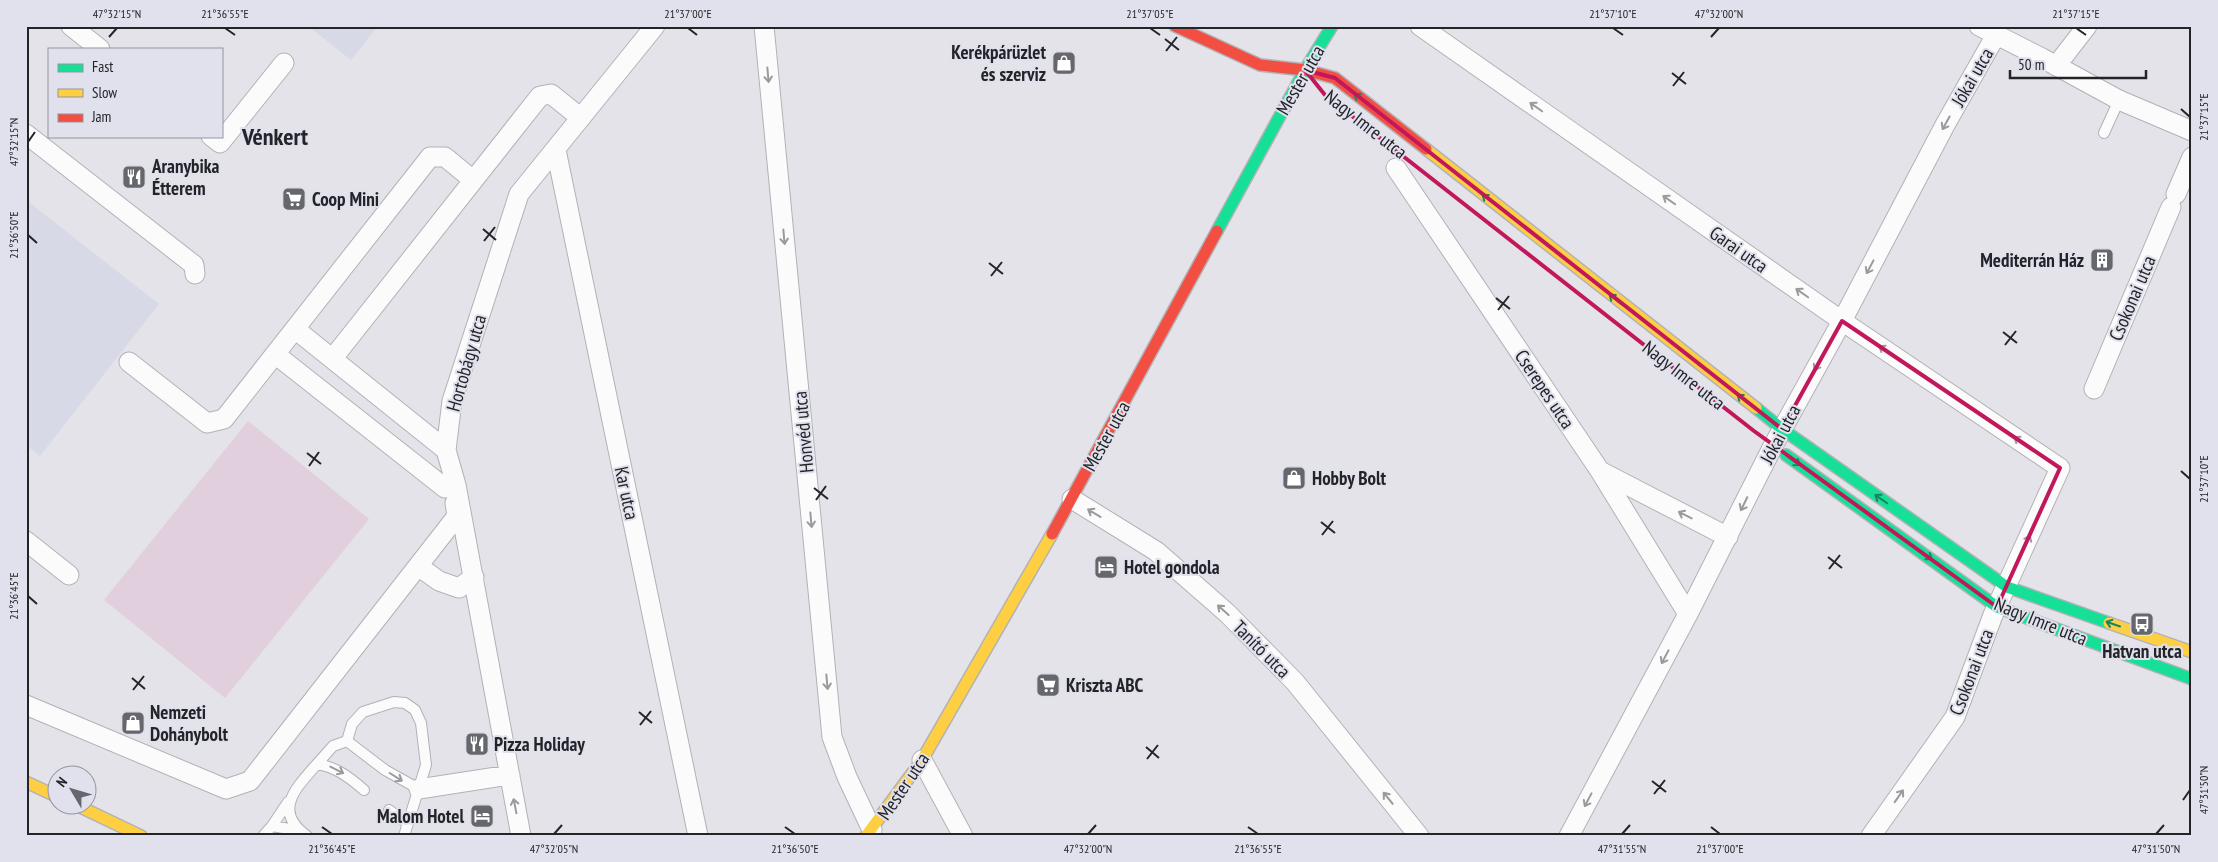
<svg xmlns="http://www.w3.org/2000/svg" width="2218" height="862" font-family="'PT Sans Narrow',sans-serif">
<rect width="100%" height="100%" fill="#e3e3e9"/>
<path fill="#d8d9e6" d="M308,26H378L351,60Z
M26,200L159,304L40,456L26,445Z"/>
<path fill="#e1cfde" d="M248,421L369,519L225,698L104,600Z"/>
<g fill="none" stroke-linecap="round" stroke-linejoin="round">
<g stroke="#b2b2b6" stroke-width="12">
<path id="lane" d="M2104,133L2119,100
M347,741L352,724L363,712L394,702L405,703L415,710L421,723L426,765L404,836
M347,741L385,770L419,789
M317,764L333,746L347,741
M389,810L408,824
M272,826L301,831
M263,836L272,826L288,802
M307,836C272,811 296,788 317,764C336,767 349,777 364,790"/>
</g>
<g stroke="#b2b2b6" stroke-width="21">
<path id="street" d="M71,26L100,49
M764,26L832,737L847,777L872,830
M1420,26L1842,321L2060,468L1993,615L1955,717L1871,836
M1979,26L2042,58L2119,100L2192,131
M2056,66L2087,26
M26,134L194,265L195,274
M211,136L220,143L284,63
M556,150L698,836
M1396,168L1600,471L1688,614
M2176,194L2192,157
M295,329L446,450
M275,354L445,488L456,485
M333,358L540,96L551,94L581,118
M129,362L207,423L224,419L430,157H445L473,180
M2094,389L2171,207
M1600,471L1728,537
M1072,499L1156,551L1227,613L1295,682L1419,836
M26,541L69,575
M418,566L439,581L459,588L474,577
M26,705L226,789L250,781L457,516L455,503
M922,760L963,836
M419,789L510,775
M521,836L456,485L446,450L452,401L519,194L655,26
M1569,836L1688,614L1773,446L1842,321L1945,125L1996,35"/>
</g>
<g stroke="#b2b2b6" stroke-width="14">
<path id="fast" d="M1217,231L1305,70L1332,26
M1756,408L1782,429L2007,587L2109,623
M1786,455L1997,607L2192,679"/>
</g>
<g stroke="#b2b2b6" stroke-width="14">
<path id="slow" d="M1426,149L1756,408
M2109,623L2192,652
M26,782L58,797
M74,804L141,836
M866,836L922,760L1052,534"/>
</g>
<g stroke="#b2b2b6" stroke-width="14">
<path id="jam" d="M1175,26L1260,65L1305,70L1335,78L1426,149
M1052,534L1217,231"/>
</g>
<use href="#lane" stroke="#fbfbfc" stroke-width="10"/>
<use href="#street" stroke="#fbfbfc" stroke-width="19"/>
<use href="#fast" stroke="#16e098" stroke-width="11"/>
<use href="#slow" stroke="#ffcf43" stroke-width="11"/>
<use href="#jam" stroke="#f24e42" stroke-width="11"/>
</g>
<defs><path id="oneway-shaft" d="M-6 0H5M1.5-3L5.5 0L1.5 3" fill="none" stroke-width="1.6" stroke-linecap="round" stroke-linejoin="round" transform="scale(1.25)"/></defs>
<g stroke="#9a9a9d">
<use href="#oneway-shaft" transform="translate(768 75) rotate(85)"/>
<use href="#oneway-shaft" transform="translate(1536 107) rotate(-145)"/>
<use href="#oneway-shaft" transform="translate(1946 123) rotate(119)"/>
<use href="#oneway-shaft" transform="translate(1669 200) rotate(-145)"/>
<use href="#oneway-shaft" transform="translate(784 237) rotate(85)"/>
<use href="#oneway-shaft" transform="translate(1870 267) rotate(118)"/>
<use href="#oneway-shaft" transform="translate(1802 293) rotate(-145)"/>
<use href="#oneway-shaft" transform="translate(1885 350) rotate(-146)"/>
<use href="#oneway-shaft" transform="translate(1818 364) rotate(119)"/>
<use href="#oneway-shaft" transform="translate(2020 441) rotate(-146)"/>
<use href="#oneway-shaft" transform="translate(1744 504) rotate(116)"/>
<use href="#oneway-shaft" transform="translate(1094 513) rotate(-149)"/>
<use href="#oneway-shaft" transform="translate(1685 515) rotate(-153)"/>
<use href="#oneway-shaft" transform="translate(811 520) rotate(85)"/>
<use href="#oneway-shaft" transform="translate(2027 542) rotate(-66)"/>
<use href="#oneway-shaft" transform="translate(1223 610) rotate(-138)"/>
<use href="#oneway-shaft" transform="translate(1665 657) rotate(118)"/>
<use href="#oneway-shaft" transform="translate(827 682) rotate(85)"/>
<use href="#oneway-shaft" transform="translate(337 770) rotate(27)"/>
<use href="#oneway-shaft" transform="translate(396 777) rotate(32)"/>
<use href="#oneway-shaft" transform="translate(1899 796) rotate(-55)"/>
<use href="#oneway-shaft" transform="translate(1388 798) rotate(-129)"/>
<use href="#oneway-shaft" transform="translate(1588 800) rotate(118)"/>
<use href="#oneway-shaft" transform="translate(515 806) rotate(-101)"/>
</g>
<g stroke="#1c8260">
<use href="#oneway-shaft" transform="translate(1360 98) rotate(-142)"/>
<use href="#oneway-shaft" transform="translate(1488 199) rotate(-142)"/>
<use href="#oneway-shaft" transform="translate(1615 299) rotate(-142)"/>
<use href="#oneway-shaft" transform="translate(1743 399) rotate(-142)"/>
<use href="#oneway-shaft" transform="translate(1794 461) rotate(36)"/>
<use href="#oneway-shaft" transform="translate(1881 499) rotate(-145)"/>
<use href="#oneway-shaft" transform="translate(1926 555) rotate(36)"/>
<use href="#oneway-shaft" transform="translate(2113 624) rotate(-161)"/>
</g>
<path fill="none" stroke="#c2185b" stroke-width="4" stroke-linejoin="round" d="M1305,70L1335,78L1782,429L1842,321L2060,468L1997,607L1754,431L1325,95Z"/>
<path fill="none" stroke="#232428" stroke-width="2" d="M225,28L235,35M688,28L697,35M1150,28L1160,35M1613,28L1623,35M2076,28L2086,35M109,37L117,28M1711,37L1719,28M1165,39L1179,50M1166,51L1177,37M1672,73L1686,84M1673,86L1684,72M2181,109L2190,117M28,142L35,132M483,229L496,240M28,235L37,243M484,241L495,227M989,263L1003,274M991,276L1002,262M1496,298L1510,309M1498,310L1509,296M2003,332L2017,343M2005,345L2016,331M307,453L321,464M309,466L319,452M2181,471L2190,479M814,488L828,499M816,500L826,486M1321,522L1335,533M1322,535L1333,521M1828,557L1842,568M1829,569L1840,555M28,596L37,604M132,678L145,689M133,690L144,676M639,712L652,723M640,725L651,711M1146,747L1159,758M1147,759L1158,745M1652,781L1666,792M1654,794L1665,780M2183,800L2190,790M322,827L332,834M785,827L795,834M1248,827L1258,834M1711,827L1720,834M554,834L562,825M1088,834L1096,825M1622,834L1630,825M2156,834L2164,825"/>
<defs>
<g id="shop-square" transform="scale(1.25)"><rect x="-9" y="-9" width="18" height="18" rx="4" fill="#66676c" stroke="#e0e1ec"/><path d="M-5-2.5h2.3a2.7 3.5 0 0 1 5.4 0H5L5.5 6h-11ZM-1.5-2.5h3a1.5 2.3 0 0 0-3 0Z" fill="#fff"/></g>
<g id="restaurant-square" transform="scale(1.25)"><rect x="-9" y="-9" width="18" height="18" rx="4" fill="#66676c" stroke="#e0e1ec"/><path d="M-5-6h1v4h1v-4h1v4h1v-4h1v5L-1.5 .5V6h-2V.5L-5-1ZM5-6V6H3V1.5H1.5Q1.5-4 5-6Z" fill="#fff"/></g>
<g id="supermarket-square" transform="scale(1.25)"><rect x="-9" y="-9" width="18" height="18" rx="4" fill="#66676c" stroke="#e0e1ec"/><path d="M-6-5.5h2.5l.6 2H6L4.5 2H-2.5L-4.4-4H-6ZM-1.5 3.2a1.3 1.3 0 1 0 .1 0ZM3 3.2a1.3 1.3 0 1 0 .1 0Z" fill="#fff"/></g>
<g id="building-square" transform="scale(1.25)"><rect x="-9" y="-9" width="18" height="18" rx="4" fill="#66676c" stroke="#e0e1ec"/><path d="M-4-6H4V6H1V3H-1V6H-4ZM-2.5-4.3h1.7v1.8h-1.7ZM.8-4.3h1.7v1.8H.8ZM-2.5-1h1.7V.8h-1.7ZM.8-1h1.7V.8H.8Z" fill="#fff"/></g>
<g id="hotel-square" transform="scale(1.25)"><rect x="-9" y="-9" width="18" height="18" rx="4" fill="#66676c" stroke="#e0e1ec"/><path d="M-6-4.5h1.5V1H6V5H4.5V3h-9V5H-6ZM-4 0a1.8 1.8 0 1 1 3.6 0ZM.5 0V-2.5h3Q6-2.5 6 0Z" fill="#fff"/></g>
<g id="bus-square" transform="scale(1.25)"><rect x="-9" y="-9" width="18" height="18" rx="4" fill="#66676c" stroke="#e0e1ec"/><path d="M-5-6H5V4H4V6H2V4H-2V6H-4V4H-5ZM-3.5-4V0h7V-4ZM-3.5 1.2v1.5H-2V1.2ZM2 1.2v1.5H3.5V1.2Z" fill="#fff"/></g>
</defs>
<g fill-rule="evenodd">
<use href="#shop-square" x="1064" y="63"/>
<use href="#restaurant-square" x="134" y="177"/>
<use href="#supermarket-square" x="294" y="199"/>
<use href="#building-square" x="2102" y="260"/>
<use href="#shop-square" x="1294" y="478"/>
<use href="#hotel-square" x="1106" y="567"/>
<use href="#bus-square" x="2142" y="624"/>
<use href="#supermarket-square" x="1048" y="685"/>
<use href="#shop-square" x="133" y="723"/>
<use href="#restaurant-square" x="477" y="744"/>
<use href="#hotel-square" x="482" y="816"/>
</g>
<g text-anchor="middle" stroke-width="4" stroke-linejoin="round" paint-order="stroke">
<g font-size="19" font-weight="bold" fill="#232428" stroke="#e0e1ec" text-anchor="start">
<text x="1046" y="59" text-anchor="end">Kerékpárüzlet<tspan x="1046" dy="22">és szerviz</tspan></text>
<text x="152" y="173">Aranybika<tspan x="152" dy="22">Étterem</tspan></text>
<text x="312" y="206">Coop Mini</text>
<text x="2084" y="267" text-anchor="end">Mediterrán Ház</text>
<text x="1312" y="485">Hobby Bolt</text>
<text x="1124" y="574">Hotel gondola</text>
<text x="2142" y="658" text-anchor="middle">Hatvan utca</text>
<text x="1066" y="692">Kriszta ABC</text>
<text x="150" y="719">Nemzeti<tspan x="150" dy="22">Dohánybolt</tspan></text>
<text x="494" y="751">Pizza Holiday</text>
<text x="464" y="823" text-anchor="end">Malom Hotel</text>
</g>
<g font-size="19" fill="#232428" stroke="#e0e1ec">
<text transform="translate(1972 77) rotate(-60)" y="7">Jókai utca</text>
<text transform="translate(1300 80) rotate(-60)" y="7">Mester utca</text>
<text transform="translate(1366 124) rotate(38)" y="7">Nagy Imre utca</text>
<text transform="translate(1739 249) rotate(35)" y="7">Garai utca</text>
<text transform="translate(2132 298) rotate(-67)" y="7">Csokonai utca</text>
<text transform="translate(466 363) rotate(-74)" y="7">Hortobágy utca</text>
<text transform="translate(1684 375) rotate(38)" y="7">Nagy Imre utca</text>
<text transform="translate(1545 389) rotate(56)" y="7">Cserepes utca</text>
<text transform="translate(803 432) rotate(-95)" y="7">Honvéd utca</text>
<text transform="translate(1780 434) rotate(-62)" y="7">Jókai utca</text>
<text transform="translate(1106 436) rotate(-61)" y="7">Mester utca</text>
<text transform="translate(627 493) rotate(78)" y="7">Kar utca</text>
<text transform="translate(2041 621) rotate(22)" y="7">Nagy Imre utca</text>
<text transform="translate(1262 649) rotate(45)" y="7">Tanító utca</text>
<text transform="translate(1971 672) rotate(-69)" y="7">Csokonai utca</text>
<text transform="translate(903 786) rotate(-56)" y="7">Mester utca</text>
</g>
<g font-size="24" font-weight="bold" fill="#232428" stroke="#e0e1ec">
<text x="275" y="145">Vénkert</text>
</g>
</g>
<rect width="2218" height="862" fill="none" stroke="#e0e1ec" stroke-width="55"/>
<rect x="48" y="48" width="175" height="90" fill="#e0e1ec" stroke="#94959e"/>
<rect x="58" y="64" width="25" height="8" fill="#16e098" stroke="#94959e"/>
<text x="92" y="72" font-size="15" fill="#232428">Fast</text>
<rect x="58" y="89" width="25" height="8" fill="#ffcf43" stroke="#94959e"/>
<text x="92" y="98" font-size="15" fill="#232428">Slow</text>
<rect x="58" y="114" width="25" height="8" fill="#f24e42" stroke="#94959e"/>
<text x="92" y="122" font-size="15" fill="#232428">Jam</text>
<g transform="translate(72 790) rotate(308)"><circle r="24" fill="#e0e1ec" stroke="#94959e"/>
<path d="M0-4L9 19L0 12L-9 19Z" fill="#66676c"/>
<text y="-8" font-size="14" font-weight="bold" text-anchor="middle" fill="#232428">N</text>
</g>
<path d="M2010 70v8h136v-8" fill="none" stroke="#232428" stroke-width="2.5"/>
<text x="2018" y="70" font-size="15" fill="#232428" stroke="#e0e1ec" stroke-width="4" paint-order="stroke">50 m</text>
<rect x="28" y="28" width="2162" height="806" fill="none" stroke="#232428" stroke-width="2"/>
<g font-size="12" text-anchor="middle" fill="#232428">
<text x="117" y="18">47°32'15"N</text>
<text x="225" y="18">21°36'55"E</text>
<text x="688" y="18">21°37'00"E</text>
<text x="1150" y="18">21°37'05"E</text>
<text x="1613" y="18">21°37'10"E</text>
<text x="1719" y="18">47°32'00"N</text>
<text x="2076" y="18">21°37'15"E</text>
<text transform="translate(2204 117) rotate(-90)" y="4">21°37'15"E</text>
<text transform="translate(14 142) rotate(-90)" y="4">47°32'15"N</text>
<text transform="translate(14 235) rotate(-90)" y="4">21°36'50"E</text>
<text transform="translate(2204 479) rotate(-90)" y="4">21°37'10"E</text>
<text transform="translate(14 596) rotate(-90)" y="4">21°36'45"E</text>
<text transform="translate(2204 790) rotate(-90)" y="4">47°31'50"N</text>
<text x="332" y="853">21°36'45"E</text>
<text x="554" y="853">47°32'05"N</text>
<text x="795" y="853">21°36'50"E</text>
<text x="1088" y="853">47°32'00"N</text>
<text x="1258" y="853">21°36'55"E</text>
<text x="1622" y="853">47°31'55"N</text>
<text x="1720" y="853">21°37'00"E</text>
<text x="2156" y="853">47°31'50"N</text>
</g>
</svg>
